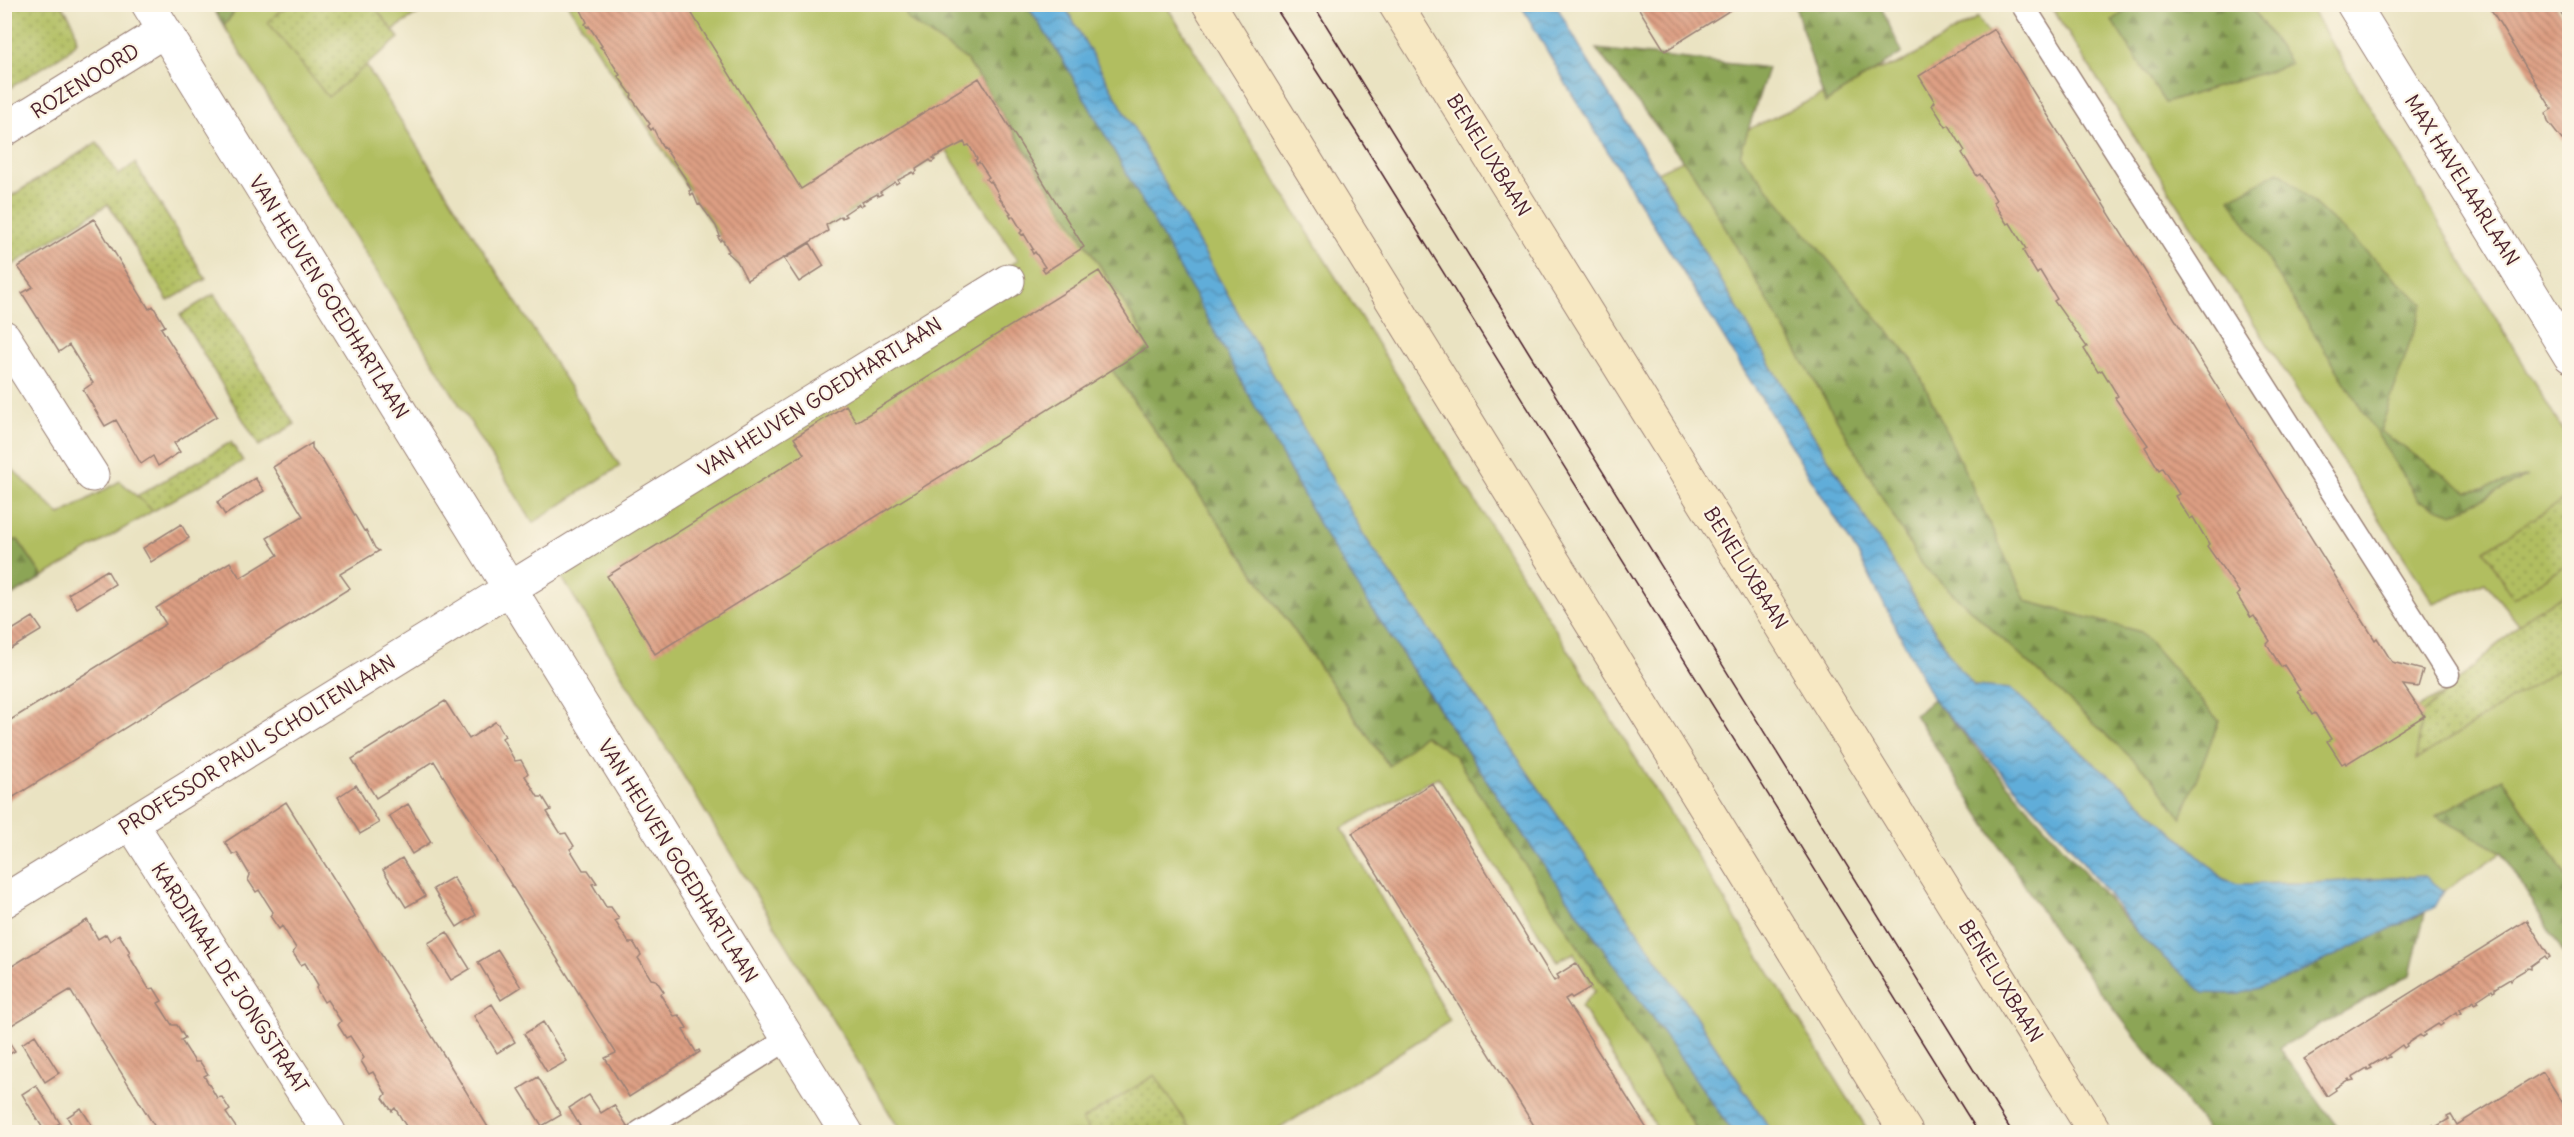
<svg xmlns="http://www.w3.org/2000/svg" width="2574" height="1137" font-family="Delius,sans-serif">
<defs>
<pattern id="forest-firs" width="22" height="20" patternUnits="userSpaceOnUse" patternTransform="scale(1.5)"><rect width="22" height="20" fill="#8ca556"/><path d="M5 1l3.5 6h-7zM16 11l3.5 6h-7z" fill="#748647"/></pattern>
<pattern id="park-dots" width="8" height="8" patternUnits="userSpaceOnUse" patternTransform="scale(1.5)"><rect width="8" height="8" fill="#b1be60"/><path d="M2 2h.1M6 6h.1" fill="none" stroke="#929a4f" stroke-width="1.8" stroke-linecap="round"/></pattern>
<pattern id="water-waves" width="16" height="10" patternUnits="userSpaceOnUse" patternTransform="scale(1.5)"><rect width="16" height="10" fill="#60add9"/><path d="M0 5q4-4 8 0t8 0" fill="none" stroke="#518cb0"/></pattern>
<pattern id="building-back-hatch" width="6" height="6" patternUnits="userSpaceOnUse" patternTransform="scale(1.5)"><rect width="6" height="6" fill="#dd9f83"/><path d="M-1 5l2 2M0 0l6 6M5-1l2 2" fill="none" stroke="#b5816b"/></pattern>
</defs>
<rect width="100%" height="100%" fill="#fcf5e5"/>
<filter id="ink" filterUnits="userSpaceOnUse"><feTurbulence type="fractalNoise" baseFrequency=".0167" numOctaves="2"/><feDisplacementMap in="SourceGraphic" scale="12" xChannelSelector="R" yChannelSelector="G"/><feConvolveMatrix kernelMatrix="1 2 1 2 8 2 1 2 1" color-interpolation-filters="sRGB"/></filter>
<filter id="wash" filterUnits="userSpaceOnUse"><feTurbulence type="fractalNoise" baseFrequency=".008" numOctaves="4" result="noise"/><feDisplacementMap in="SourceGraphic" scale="24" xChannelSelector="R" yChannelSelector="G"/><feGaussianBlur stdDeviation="1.35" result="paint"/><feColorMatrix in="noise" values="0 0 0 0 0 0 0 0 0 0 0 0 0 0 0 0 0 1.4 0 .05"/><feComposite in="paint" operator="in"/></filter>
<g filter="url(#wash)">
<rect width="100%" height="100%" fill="#eae3c2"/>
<path fill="#b1be60" stroke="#7e6e46" stroke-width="1.5" d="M239,5H431L358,53L620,466L533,523L224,26Z
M568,5H904L907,19L967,60L1144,334L1105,360L1388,765L1424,735L1455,756L1698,1132H1659L1581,1006L1595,991L1574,953L1557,961L1438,777L1342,828L1450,1021L1274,1132H901L555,566L778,423L1018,260L946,150L747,279Z
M1064,5H1166L1869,1132H1772L1685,1000L1365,537Z
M2050,5H2309L2569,441V880L2503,778L2437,816L2502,852L2444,891L2424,876L2312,883L2237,884L2224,879L2119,783L2089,759L2011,689L1974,686L1955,663L1791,399L1657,172L1873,71L1901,63L1978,17L2408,714L2531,640L2485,582L2434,604Z
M4,461L60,515L120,481L153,511L43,577L18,540L5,542Z"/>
<path fill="url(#forest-firs)" stroke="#6b6240" stroke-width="1.5" d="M211,5H239L224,26Z
M904,5H1027L1063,60L1197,299L1324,533L1404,657L1526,839L1733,1132H1698L1455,756L1424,735L1389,766L1105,360L1144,334L967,60L907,19Z
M1795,5H1880L1902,53L1825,103Z
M2133,5H2250L2291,64L2165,103L2112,21Z
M1596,49L1768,68L1740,155L1913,361L2026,601L2141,632L2219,721L2181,818L2152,777L1921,564L1695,176Z
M2279,171L2423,304L2380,431L2468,492L2528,476L2453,514L2419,501L2230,199Z
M18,540L43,577L5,600V542Z
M1933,699L2144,940L2204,993L2239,994L2425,913L2410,975L2279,1048L2341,1132H2209L2056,934L1915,715Z
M2503,778L2569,880V963L2502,852L2436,816Z"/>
<path fill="url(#park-dots)" stroke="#7e6e46" stroke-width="1.5" d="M289,4L373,5L399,38L328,97L268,22Z
M13,5H62L73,22L77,41L66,53L5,91V13L14,7Z
M97,142L119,175L135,163L206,279L168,301L108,204L5,270V200Z
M214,294L295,424L259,446L180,315Z
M231,442L243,461L153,511L137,496Z
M2569,496V563L2513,599L2485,550Z
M2569,592V663L2416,760L2422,714L2533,612Z
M1155,1075L1192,1132H1090L1082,1120Z"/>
<path fill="url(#water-waves)" stroke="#556682" stroke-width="1.5" d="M1027,5H1064L1365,537L1685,1000L1772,1132H1733L1526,839L1369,604L1324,533L1197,299L1063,60Z
M1521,5H1556L1588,61L1657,172L1791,399L1955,663L1974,686L2011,689L2089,759L2119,783L2224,879L2238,884L2312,883L2425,876L2444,891L2435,907L2282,981L2239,994L2204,993L2144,940L2071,847L1933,699L1858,554L1569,89Z"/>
<g id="blocks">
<path fill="url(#building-back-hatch)" d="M578,4H686L801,189L979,78L1084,247L1045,272L1042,268L1045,267L1035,252L1033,254L1031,250L1033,249L1024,234L1022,235L1020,233L1022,231L1013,216L1011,218L1009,214L1011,213L998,196L999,195L991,181L989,182L986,179L989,177L979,162L977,164L975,160L977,159L969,145L966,146L964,142L933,158L935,160L932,162L930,160L916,169L917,171L914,174L913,172L898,180L899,182L896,184L895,182L880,192L882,194L878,196L877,194L862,202L864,204L860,206L859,204L844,214L846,216L842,218L841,216L826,225L828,231L747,280L737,261L727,252L729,251L722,239L720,241L718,237L720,236L716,226L700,204L698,205L693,193L691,195L689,191L691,190L685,178L664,147L663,148L653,128L651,130L648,126L650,124L631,97L632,95L618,76L620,75L604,50L600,47L602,46L589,26L587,27L585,24L587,22Z
M1636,4H1740L1665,51Z
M2487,4H2561L2557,7L2570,26V135L2562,140L2548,122L2546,113L2552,109Z
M1994,29L2375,640L2377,638L2392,662L2423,670L2418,687L2403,685L2424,716L2346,764L2345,762L2342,764L2327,741L2331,739L2315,713L2312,715L2297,691L2300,690L2284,665L2281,667L2267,644L2270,641L2254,616L2251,618L2237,595L2240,593L2207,546L2209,544L2193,517L2190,519L2175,496L2179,494L2162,468L2159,470L2145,447L2148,445L2115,398L2118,396L2102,370L2098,372L2084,349L2087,347L2054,301L2057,299L2040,271L2037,274L2023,251L2026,249L2010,223L2007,224L1993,202L1996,200L1980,174L1977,176L1962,153L1965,151L1949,125L1946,127L1932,105L1935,102L1919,76Z
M94,219L149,309L153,306L165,326L161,328L217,416L174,443L180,452L158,466L153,456L141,464L116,420L105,426L83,390L93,383L69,345L59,352L22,293L33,287L18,267Z
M810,243L824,266L799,282L784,259Z
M1099,271L1147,348L655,654L607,576L804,454L794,438L846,405L856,422Z
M312,443V448L324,463L364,531L366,530L375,548L379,551L340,574L350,588L4,803V724L166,624L156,608L230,562L240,578L278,555L267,538L303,516L273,467Z
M255,478L264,491L225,515L217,502Z
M181,524L189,538L151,562L143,548Z
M107,570L115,584L77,608L68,594Z
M33,617L42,630L4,653V635Z
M445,701L469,739L495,722L498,724L505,736L502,738L515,761L521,760L528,773L525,776L538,797H543L551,810L547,812L561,834L566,833L574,846L570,849L583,870H588L597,883L592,884L606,907H611L619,919L615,921L629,943H634L641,955L638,958L651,979L656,980L664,992L660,994L674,1016L679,1015L687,1028L683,1030L696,1052L699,1050L700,1052L629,1097L605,1058L616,1053L434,761L376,798L352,759Z
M1432,783L1554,981L1559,978L1557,975L1576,963L1591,987L1572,998L1570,996L1565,999L1649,1132H1538L1352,833Z
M356,785L379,823L360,834L338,797Z
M286,802L445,1057L491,1132H405L409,1131L395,1108L392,1111L383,1098L386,1094L373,1072L369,1074L361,1061L364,1058L350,1036L346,1038L338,1025L341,1021L327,1000L324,1002L316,988L318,985L305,963L301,965L293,953L296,948L282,926L279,929L270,916L273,912L259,890L256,892L248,880L250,875L237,853L233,855L225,842Z
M408,804L431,842L412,854L389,816Z
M402,858L425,896L406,907L383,870Z
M453,877L476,915L457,927L433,889Z
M87,920L98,939L106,934L110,941L119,934L130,952L128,954L149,989L154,988L162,1001L158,1003L172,1025H177L185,1038L181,1040L195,1062H200L208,1074L204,1076L217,1098L222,1097L230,1110L226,1113L239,1132H158L70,990L10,1026L4,1017V971Z
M2527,920L2550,957L2547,959L2545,956L2531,966V969L2528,968L2513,977L2511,981L2510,979L2495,988V991L2493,992L2492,990L2477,1000L2479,1002L2475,1004L2474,1001L2459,1010L2461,1013L2457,1015L2456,1012L2442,1022L2443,1024L2440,1026L2438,1024L2424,1033L2425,1035L2422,1037L2420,1035L2406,1044L2407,1046L2404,1048L2402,1045L2388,1055L2390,1057L2386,1059L2385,1057L2370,1066L2372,1068L2368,1070L2367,1068L2352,1077L2354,1080L2350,1081L2349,1079L2335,1088L2336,1090L2327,1096L2304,1059Z
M447,932L470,969L451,980L428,943Z
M498,950L521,987L501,1000L478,962Z
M492,1004L515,1042L497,1053L474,1016Z
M543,1022L567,1061L547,1072L524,1034Z
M4,1035L15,1051L4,1057Z
M35,1035L59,1073L45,1082L22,1044Z
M2543,1072L2570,1114V1132H2426L2433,1125L2434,1128L2449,1119L2447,1117L2451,1115L2457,1125Z
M538,1077L561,1115L542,1126L519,1089Z
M36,1085L60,1123L45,1132L22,1094Z
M589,1095L601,1113L614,1105L631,1132H570L580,1126L569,1108Z
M81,1108L93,1127L97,1132H76L67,1117Z
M746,1126L752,1132H735Z"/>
</g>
</g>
<g filter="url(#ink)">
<use href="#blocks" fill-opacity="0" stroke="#9a8176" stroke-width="1.5"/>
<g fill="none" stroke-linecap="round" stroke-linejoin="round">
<g stroke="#9a8176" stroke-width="25">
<path id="service" d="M2022,4L2448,674
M640,1132L788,1039"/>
</g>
<g stroke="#9a8176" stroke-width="35">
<path id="minor" d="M148,4L846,1132
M2353,4L2570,356
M4,130L164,31
M4,337L92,475
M131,823L329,1132
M4,901L1008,281"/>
</g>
<g stroke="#9a8176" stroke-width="35">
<path id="secondary" d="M1209,4L1906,1132
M1395,4L2095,1132"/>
</g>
<use href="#service" stroke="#fff" stroke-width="22"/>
<use href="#minor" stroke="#fff" stroke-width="33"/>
<use href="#secondary" stroke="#f7e8c3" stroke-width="33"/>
<path stroke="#4a1f2b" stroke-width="1.5" d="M1273,4L1356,132L1978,1132
M1313,4L2012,1132"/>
</g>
</g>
<g text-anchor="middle" stroke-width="4.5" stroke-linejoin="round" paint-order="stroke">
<g font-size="20" fill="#4a1f2b" stroke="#fcf5e5">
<text transform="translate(85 81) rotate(-32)" y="7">ROZENOORD</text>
<text transform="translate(1489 155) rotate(58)" y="7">BENELUXBAAN</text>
<text transform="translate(2462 180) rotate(58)" y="7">MAX HAVELAARLAAN</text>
<text transform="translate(329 297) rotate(58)" y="7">VAN HEUVEN GOEDHARTLAAN</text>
<text transform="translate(820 397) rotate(-32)" y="7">VAN HEUVEN GOEDHARTLAAN</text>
<text transform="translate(1746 568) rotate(58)" y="7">BENELUXBAAN</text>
<text transform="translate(257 745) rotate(-32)" y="7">PROFESSOR PAUL SCHOLTENLAAN</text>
<text transform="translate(678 861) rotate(58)" y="7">VAN HEUVEN GOEDHARTLAAN</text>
<text transform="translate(230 978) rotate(57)" y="7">KARDINAAL DE JONGSTRAAT</text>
<text transform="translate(2001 981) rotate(58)" y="7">BENELUXBAAN</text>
</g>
</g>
<rect width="2574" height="1137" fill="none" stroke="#fcf5e5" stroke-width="24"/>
</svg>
